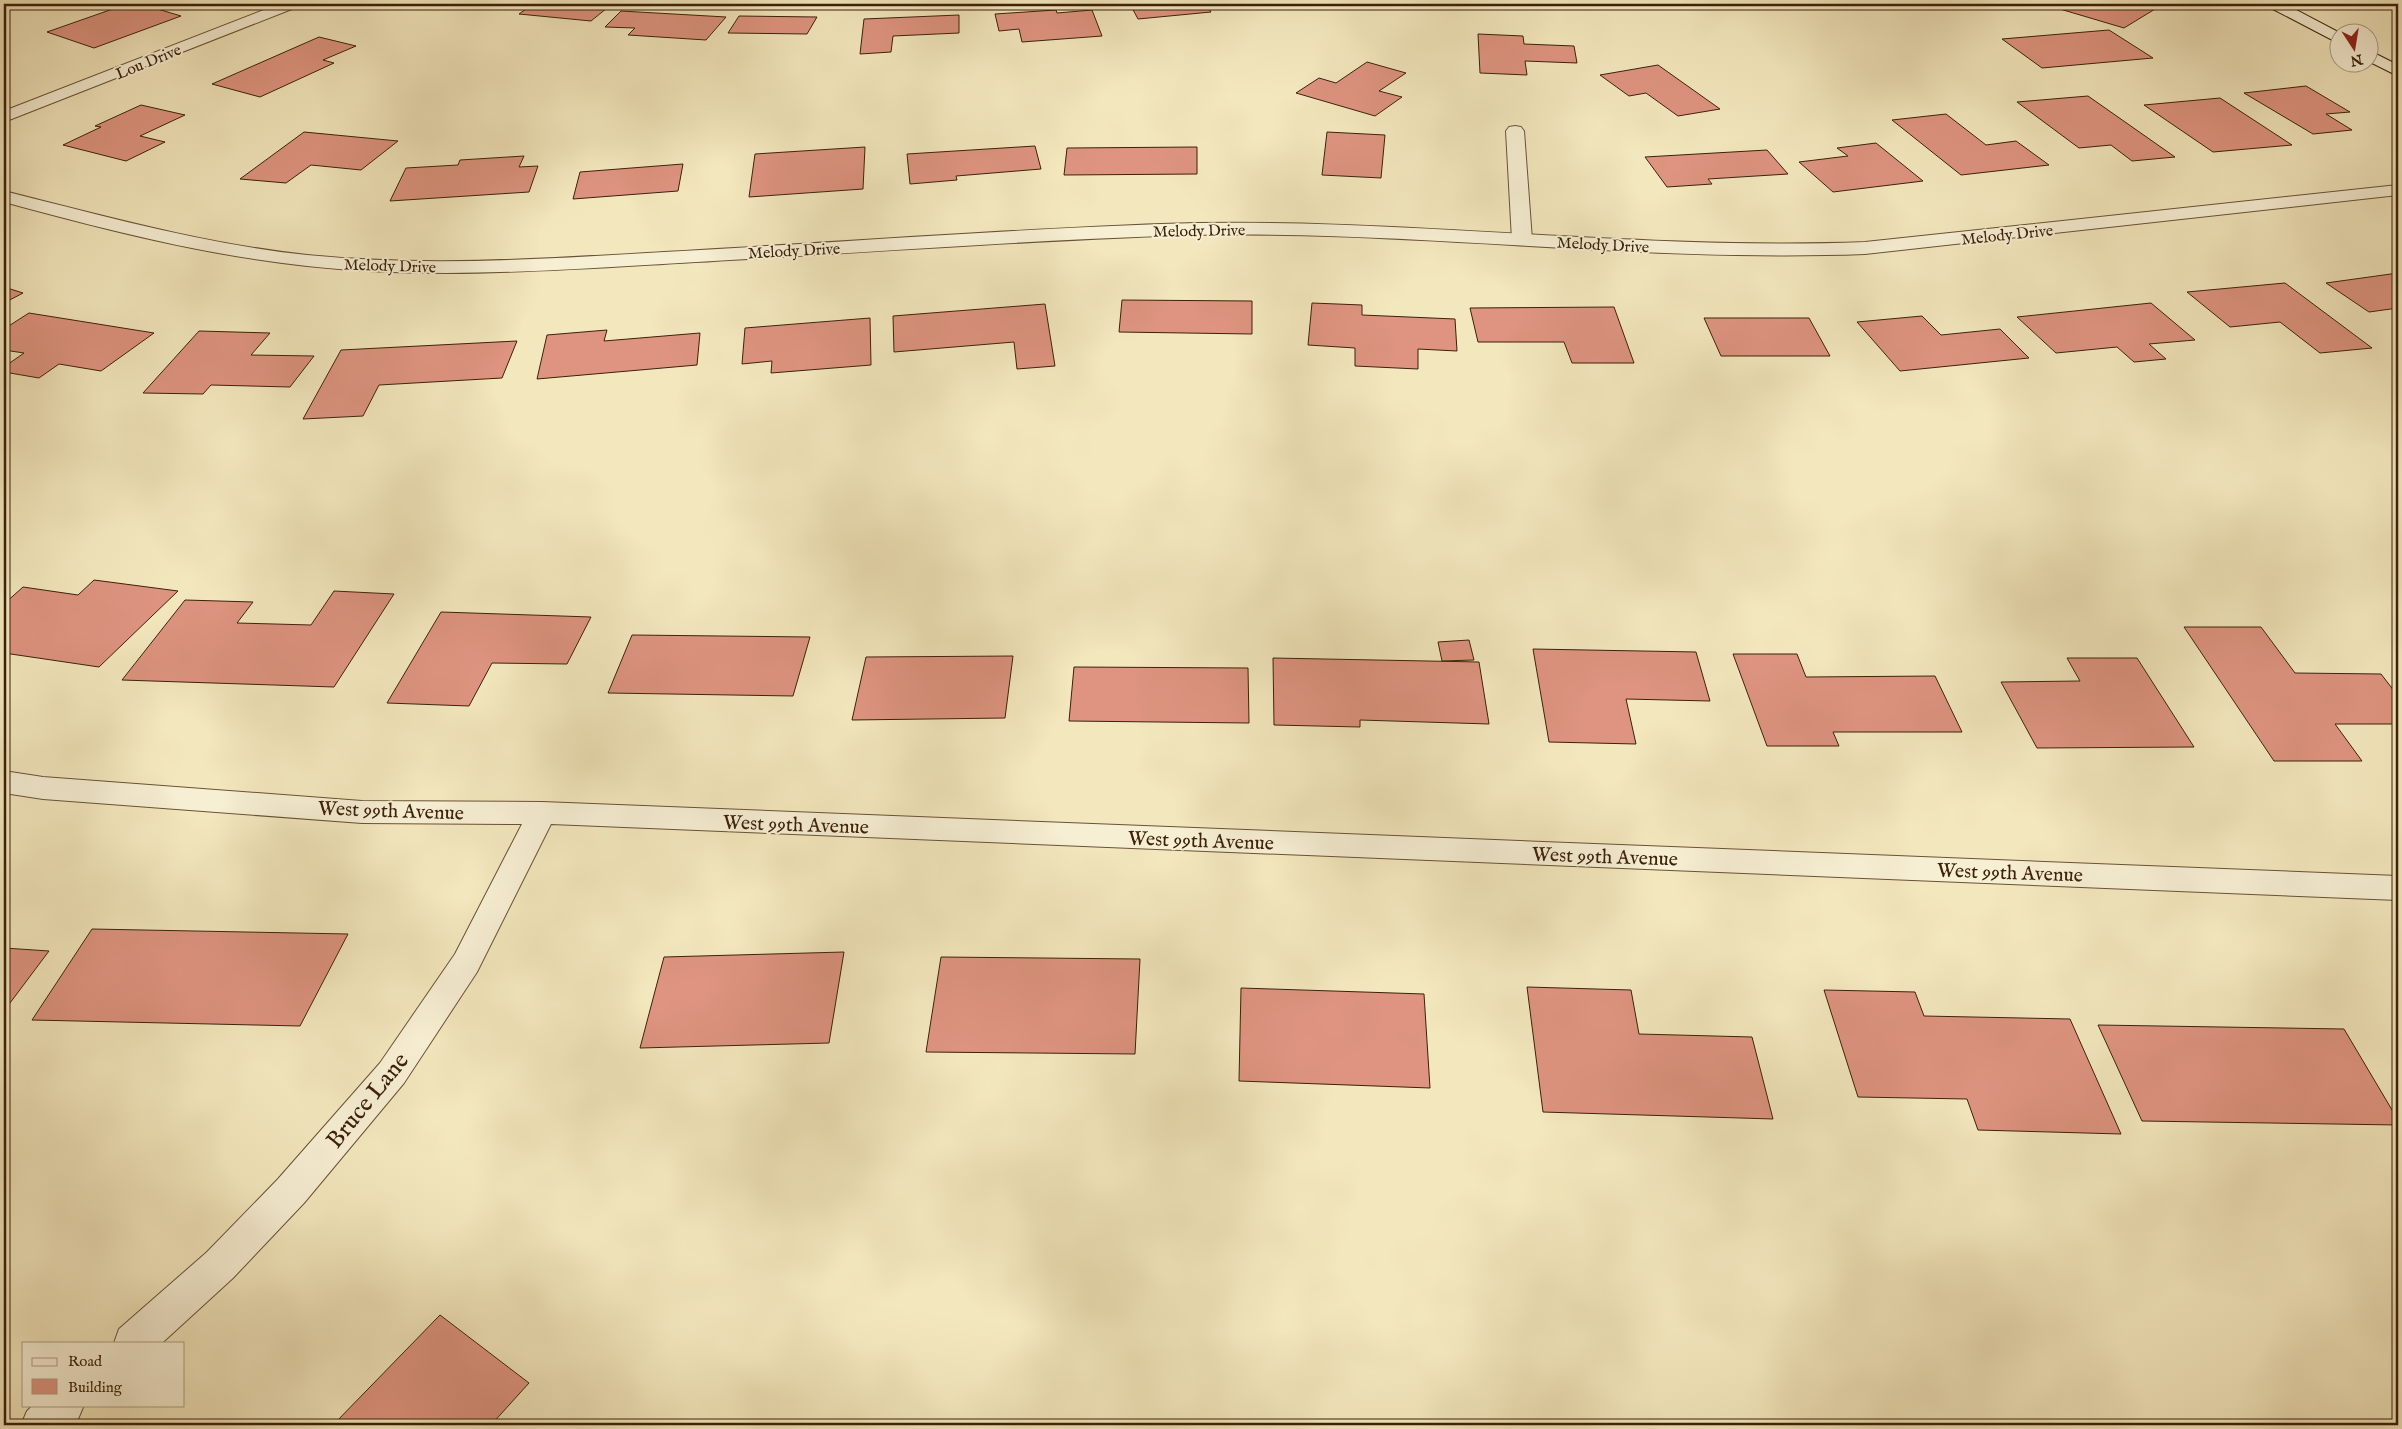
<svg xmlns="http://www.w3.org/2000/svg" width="2402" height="1429" font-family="'IM FELL English',serif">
<rect width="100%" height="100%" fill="#f3e7bd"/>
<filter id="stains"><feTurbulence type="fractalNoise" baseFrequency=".004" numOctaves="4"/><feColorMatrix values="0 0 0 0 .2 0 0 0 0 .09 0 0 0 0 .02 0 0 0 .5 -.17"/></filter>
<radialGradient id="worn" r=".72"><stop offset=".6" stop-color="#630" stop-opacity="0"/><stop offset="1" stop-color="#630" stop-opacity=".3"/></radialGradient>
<path fill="#de9480" stroke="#3b2108" d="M127,4H141L181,16L94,48L47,32Z
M452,4H485L479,7Z
M533,4H612L591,21L519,14Z
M1130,4H1206L1211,12L1138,19Z
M2043,4H2151L2160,6L2124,28Z
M1056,10L1057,13L1092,10L1102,36L1022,42L1019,29L999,31L995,14Z
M621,11L726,17L706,40L628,35L635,28L605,27Z
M959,15V33L893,36L891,52L860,54L864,19Z
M739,16L817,17L807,34L728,33Z
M2109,30L2153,58L2042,68L2002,39Z
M1478,34L1523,36L1524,44L1574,46L1577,63L1525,61L1527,75L1480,73Z
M319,37L356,46L323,60L334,63L260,97L212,84Z
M1367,62L1406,73L1379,91L1402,97L1375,116L1296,93L1319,78L1336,83Z
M1658,65L1720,109L1678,116L1646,93L1629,96L1600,75Z
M2306,86L2350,112L2326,114L2352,130L2313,134L2244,93Z
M2088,96L2175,157L2132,161L2111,145L2079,148L2017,102Z
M2220,98L2292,145L2213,152L2144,105Z
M141,105L185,115L140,136L165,142L126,161L63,145L101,127L95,126Z
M1946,114L1986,145L2016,141L2049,165L1961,175L1892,120Z
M304,132L398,141L361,170L311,165L286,183L240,179Z
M1327,132L1385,135L1381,178L1322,175Z
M1876,143L1923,181L1833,192L1799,162L1848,156L1837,148Z
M1035,146L1041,169L956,176L957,180L910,184L907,154Z
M865,147L863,189L749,197L755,154Z
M1197,147V174L1064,175L1067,148Z
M1767,150L1788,174L1708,179L1712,184L1667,187L1645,157Z
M524,156L519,167L538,166L529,192L390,201L406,168L458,165L460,160Z
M683,164L678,191L573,199L580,172Z
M2398,273V308L2369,312L2326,283Z
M2285,283L2372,348L2320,353L2280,322L2230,327L2187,292Z
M4,287L23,293L4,303Z
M1122,300L1252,301V334L1119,332Z
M1312,303L1362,305V315L1455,319L1457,351L1418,349V369L1355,366V348L1308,345Z
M2151,303L2195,340L2149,344L2166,359L2134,362L2117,347L2056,353L2017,317Z
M1045,304L1055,366L1017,369L1014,342L894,352L893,316Z
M1614,307L1634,363H1572L1564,342H1478L1470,308Z
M29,313L154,333L101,371L59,364L39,378L4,372V367L24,353L4,350V329Z
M1922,316L1941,335L2000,329L2029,358L1900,371L1857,322Z
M870,318L871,365L771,373L772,361L742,364L745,328Z
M1704,318H1809L1830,356H1721Z
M607,330L604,341L700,333L697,365L537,379L547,335Z
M199,331L270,333L251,355L314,356L290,387L211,385L203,394L143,393Z
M517,341L502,378L379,385L363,416L303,419L341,350Z
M94,580L178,591L99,667L4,653V604L23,587L78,595Z
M334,591L394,594L334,687L122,680L185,600L253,602L237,623L311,625Z
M441,612L591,617L567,664L492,663L469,706L387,703Z
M2184,627H2261L2295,673L2381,674L2398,696V724H2335L2362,761H2274Z
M632,635L810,637L793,696L608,693Z
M1469,640L1474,660L1442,661L1438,642Z
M1533,649L1696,652L1710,701L1626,699L1636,744L1549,742Z
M1733,654H1797L1806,677L1935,676L1962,732H1833L1839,746H1767Z
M1013,656L1005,718L852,720L866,657Z
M1273,658L1479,662L1489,724L1360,720V727L1274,725Z
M2067,658H2137L2194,747L2037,748L2001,682L2080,681Z
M1074,667L1248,668L1249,723L1069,721Z
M92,929L348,934L300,1026L32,1020Z
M4,948L49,951L4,1011Z
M844,952L829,1043L640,1048L664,957Z
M941,957L1140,959L1135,1054L926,1052Z
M1527,987L1631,990L1639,1034L1752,1037L1773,1119L1543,1112Z
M1241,988L1424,994L1430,1088L1239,1081Z
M1824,990L1915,992L1924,1016L2070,1019L2121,1134L1978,1130L1967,1099L1858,1097Z
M2098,1025L2344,1029L2398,1120V1125L2142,1121Z
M440,1315L529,1383L491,1425H333Z"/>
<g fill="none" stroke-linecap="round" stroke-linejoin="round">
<g stroke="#695235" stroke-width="2">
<path id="minor" d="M279,4H299L297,7L4,122V111Z
M1515,126L1521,127L1524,131L1532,240L1529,244H1515L1512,240L1506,131L1509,127Z
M4,771L43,777L362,801L542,802L2398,876V900L551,824L477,972L404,1083L304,1203L233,1278L162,1343H114L119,1329L207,1252L278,1179L380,1063L455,954L522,824L362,823L43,799L4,793Z
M33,1405H84L78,1419L71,1425H21L27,1411Z"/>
</g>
<g stroke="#695235" stroke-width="2">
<path id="tertiary" d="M2398,185V195L1865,254C1630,263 1396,227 1161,236C995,242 829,255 663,264C545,271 425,279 307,266C204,255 103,229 4,202V191C104,216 204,244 307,255C426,267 545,259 664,252C829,243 995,230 1161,224C1396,216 1630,251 1865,242Z"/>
</g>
<g stroke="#3b2108" stroke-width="2">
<path id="secondary" d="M2267,4H2285L2340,33V44L2269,7Z
M2370,51L2398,65V76L2370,62Z"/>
</g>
<use href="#minor" fill="#f7efd4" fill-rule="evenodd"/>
<use href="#tertiary" fill="#f7efd4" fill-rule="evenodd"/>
<use href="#secondary" fill="#f7efd4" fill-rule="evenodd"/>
</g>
<g text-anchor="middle" stroke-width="4" stroke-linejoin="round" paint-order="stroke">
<g font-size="16" fill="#3b2108" stroke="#f7efd4">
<text transform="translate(148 61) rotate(-22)" y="6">Lou Drive</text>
<text transform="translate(1199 230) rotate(-1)" y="6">Melody Drive</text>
<text transform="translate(2007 234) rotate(-6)" y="6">Melody Drive</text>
<text transform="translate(1603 244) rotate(3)" y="6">Melody Drive</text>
<text transform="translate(794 250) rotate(-3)" y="6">Melody Drive</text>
<text transform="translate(390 265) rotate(2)" y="6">Melody Drive</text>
</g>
<g font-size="20" fill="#3b2108" stroke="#f7efd4">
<text transform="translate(391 810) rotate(2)" y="7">West 99th Avenue</text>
<text transform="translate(796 824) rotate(2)" y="7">West 99th Avenue</text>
<text transform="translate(1201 840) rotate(2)" y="7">West 99th Avenue</text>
<text transform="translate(1605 856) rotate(2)" y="7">West 99th Avenue</text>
<text transform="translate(2010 872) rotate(2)" y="7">West 99th Avenue</text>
</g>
<g font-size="24" fill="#3b2108" stroke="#f7efd4">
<text transform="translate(367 1100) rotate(-51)" y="8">Bruce Lane</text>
</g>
</g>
<rect width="2402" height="1429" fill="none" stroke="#f3e7bd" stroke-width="20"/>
<rect x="5" y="5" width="2392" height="1419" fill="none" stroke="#3b2108" stroke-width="2.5"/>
<rect x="10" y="10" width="2382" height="1409" fill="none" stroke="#3b2108"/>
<rect x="22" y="1342" width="162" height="65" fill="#f7efd4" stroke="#ac9d82"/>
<rect x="32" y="1358" width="25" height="8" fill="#f7efd4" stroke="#ac9d82"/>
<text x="68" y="1366" font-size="15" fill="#3b2108">Road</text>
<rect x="32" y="1379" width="25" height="15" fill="#de9480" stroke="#ac9d82"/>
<text x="68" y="1392" font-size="15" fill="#3b2108">Building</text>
<g transform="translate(2354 48) rotate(168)"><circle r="24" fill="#f7efd4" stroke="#ac9d82"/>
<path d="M0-4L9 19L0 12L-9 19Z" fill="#8f2418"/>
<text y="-8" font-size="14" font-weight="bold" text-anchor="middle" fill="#3b2108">N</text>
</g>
<rect width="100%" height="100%" filter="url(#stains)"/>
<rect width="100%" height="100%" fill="url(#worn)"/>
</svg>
